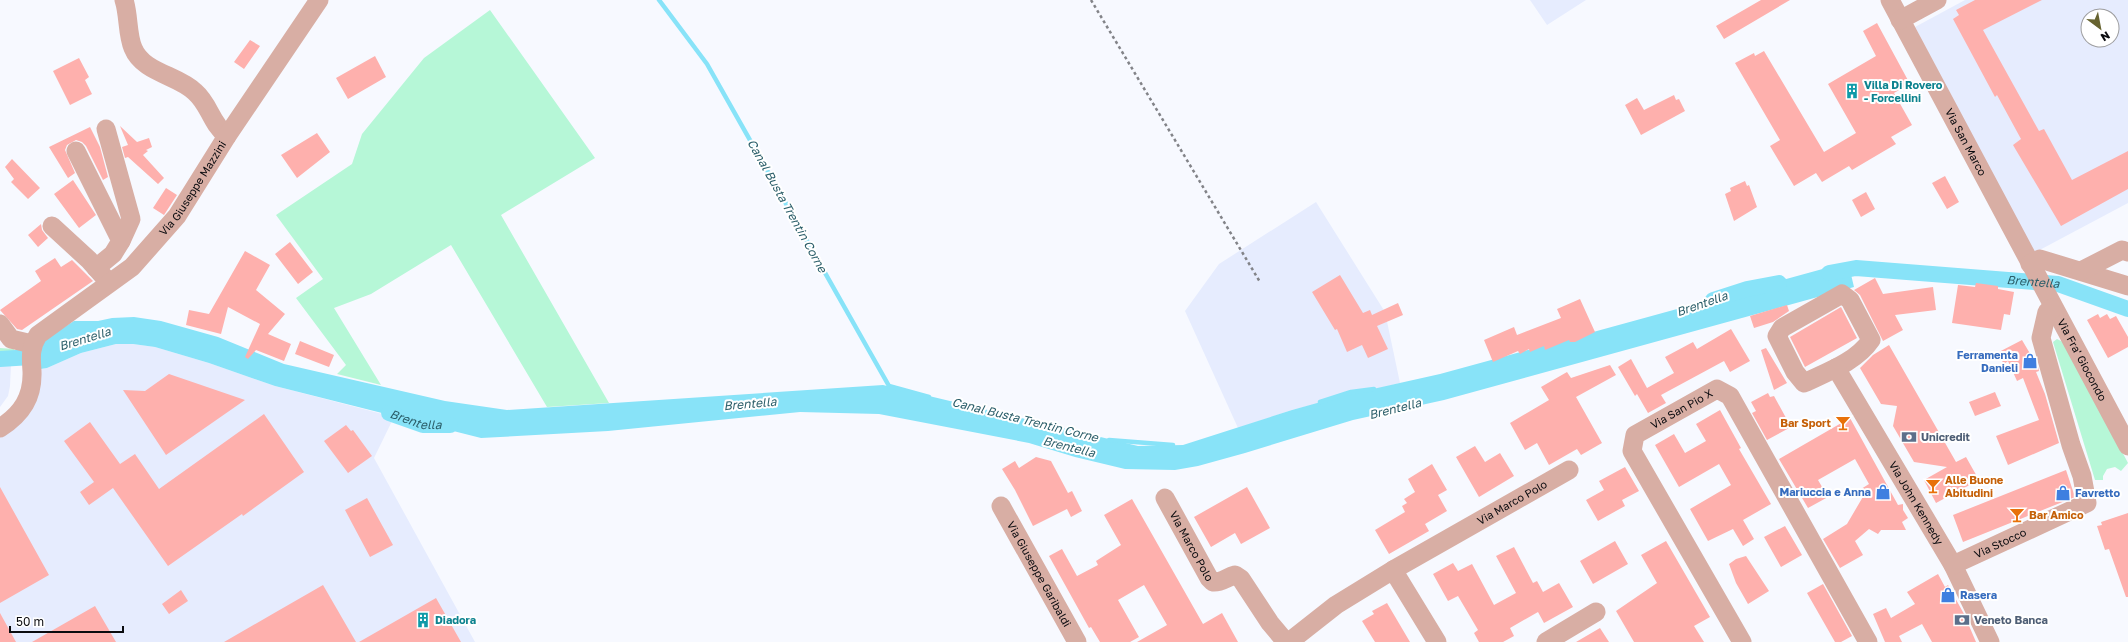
<svg xmlns="http://www.w3.org/2000/svg" width="2128" height="642" font-family="'Golos Text',sans-serif">
<rect width="100%" height="100%" fill="#f7f9ff"/>
<path fill="#e6ecfe" fill-rule="evenodd" d="M1530,0H1586L1547,25Z
M1965,0H2128V203L2034,253L1915,27ZM2088,16H2112V40H2088Z
M1316,202L1385,312L1400,383L1292,410L1238,428L1185,311L1219,264Z
M116,344H133L155,347L209,363L275,386L394,417L374,458L475,642H0V437L17,422L34,370L47,368L81,353Z
M0,364H11L10,386L8,396L0,407Z"/>
<path fill="#b6f7d7" d="M490,10L595,158L501,215L609,403L547,407L451,245L371,294L334,308L381,385L337,374L346,365L296,298L323,279L276,215L352,164L362,134L424,58Z
M2057,339L2065,343L2128,463L2121,471L2115,467L2107,469L2103,476V480H2095L2053,342Z
M0,348L14,349L11,364H0Z"/>
<path fill="#88e3f8" d="M1848,262L1854,287L1444,400L1353,420L1245,453L1198,466L1175,470L1125,469L1075,457L1029,443L879,414L800,412L608,431L481,438L275,386L209,363L155,347L133,344H116L81,353L47,368L34,370L45,339L74,321H98L112,318L134,317L161,321L218,337L284,364L445,401L507,410L883,385L1138,446L1183,445L1292,410L1346,395L1440,374Z"/>
<g fill="none" stroke-linecap="round" stroke-linejoin="round">
<path stroke="#88e3f8" stroke-width="4.5" d="M659,0L707,64L889,386L929,397
M1320,402L1351,392L1374,389
M1109,440L1173,445"/>
<g stroke="#88e3f8" stroke-width="16">
<path id="s1" d="M1829,273L1856,268L2058,284L2128,309"/>
<path d="M1713,300L1747,289L1779,283"/>
<path d="M0,359L31,357L42,353"/>
<path id="s2" d="M389,413L423,425H450"/>
</g>
</g>
<path fill="#feb0ad" d="M1761,0H1790L1724,39L1716,26Z
M1975,0H2042L1983,30L2039,131L2044,129L2072,180L2128,151V189L2061,226L2013,145L2021,139L1997,95L1995,97L1953,19L1959,15L1956,10Z
M1877,23L1910,84L1894,93L1912,125L1891,137L1896,144L1852,170L1849,166L1822,182L1816,173L1794,186L1770,146L1780,140L1735,63L1754,53L1755,56L1764,51L1824,152L1856,133L1828,84L1876,56L1863,31Z
M250,40L260,46L244,69L234,62Z
M375,56L386,77L348,99L336,78Z
M79,58L89,77L85,80L92,94L70,105L53,71Z
M1674,95L1676,100L1679,99L1685,111L1641,135L1625,105L1637,98L1644,110Z
M120,126L137,142L149,138L152,147L146,150L148,151L143,155L164,178L158,184L128,157L125,158L122,147L128,145Z
M90,127L100,147L108,177L103,180L86,146L82,142L76,140L67,145L65,150L75,173L68,178L49,147Z
M317,133L330,152L297,178L281,155Z
M12,159L40,188L28,199L11,182L14,179L5,167Z
M1945,176L1959,202L1947,209L1932,183Z
M73,180L96,215L79,228L54,194Z
M1745,181L1747,186L1749,185L1757,207L1734,221L1725,194L1731,191L1730,188Z
M166,188L177,195L164,215L153,208Z
M1866,192L1875,209L1861,217L1852,200Z
M41,224L42,230L48,238L38,247L28,235Z
M290,242L313,272L298,284L275,254Z
M245,251L270,265L256,290L285,314L268,334L291,344L284,361L256,350L248,359L245,357L260,324L228,307L221,334L186,325L189,310L209,314Z
M55,258L61,267L72,260L93,281L22,330L17,329L0,310L41,281L35,271Z
M1340,275L1363,313L1370,310L1372,315L1398,303L1403,315L1377,326L1388,349L1368,358L1362,345L1347,352L1337,329L1335,330L1312,292Z
M1875,278L1883,294L1933,287L1936,310L1895,315L1903,330L1883,341L1860,295L1854,290Z
M1976,283L1998,286V289L2014,292L2010,315L2004,314L2001,330L1952,323L1958,285L1975,287Z
M1580,299L1595,332L1575,342H1570L1569,340L1545,350L1544,346L1530,352L1529,349L1520,354L1518,351L1493,362L1484,340L1514,327L1517,335L1561,318L1557,309Z
M1787,305L1789,311L1773,322L1754,328L1750,316Z
M1841,307L1857,338L1805,367L1790,337Z
M2098,314L2100,318L2107,314L2110,319L2116,316L2128,337V347L2108,358L2087,320Z
M1731,329L1750,361L1730,372L1724,361L1661,395L1666,403L1648,413L1637,394L1635,396L1618,367L1631,359L1647,388L1674,373L1665,357L1693,342L1697,349Z
M2022,340L2038,367L2039,371L2036,372L2045,394L2059,443L2008,465L1996,436L2039,420L2023,378L2017,381L2008,361L2004,364L1997,353Z
M300,341L334,355L329,367L295,354Z
M1889,345L1956,462L1966,457L1979,480L1936,503L1924,480L1947,467L1914,462L1893,426L1897,406L1881,404L1860,368L1873,355Z
M1766,348L1787,383L1774,390L1761,350Z
M1610,365L1616,375L1576,397L1602,443L1581,455L1577,449L1549,465L1537,443L1525,450L1510,423L1549,400L1541,387L1567,372L1571,378Z
M169,374L245,400L166,455L123,390L145,391Z
M1995,392L2001,406L1975,416L1969,402Z
M1768,393L1770,397L1774,396L1791,427L1767,440L1752,413L1756,411L1751,402Z
M1720,410L1741,448L1739,449L1771,504L1743,520L1754,539L1743,546L1733,529L1708,541L1690,509L1731,485L1719,464L1679,487L1655,445L1674,434L1685,453L1706,441L1696,424Z
M264,414L304,472L243,516L242,514L168,566L113,488L89,505L80,492L94,482L64,441L90,422L120,464L135,454L159,489Z
M1850,418L1898,505L1903,504V510L1908,518L1902,522L1906,530H1881L1878,534L1869,529L1855,541L1863,555L1840,568L1823,539L1847,524L1864,495L1861,489L1869,484L1855,459L1818,480L1828,497L1808,508L1779,459Z
M346,425L351,431L353,430L372,456L348,473L324,441Z
M1475,446L1485,462L1500,453L1514,476L1479,497L1456,457Z
M1036,457L1051,461L1068,493L1072,491L1082,511L1071,517L1067,509L1033,526L1015,490L1002,469L1015,461L1019,468Z
M1432,464L1447,490L1438,495L1447,511L1425,524L1429,531L1389,554L1375,530L1405,512L1402,506L1407,503L1404,499L1415,492L1408,479Z
M1625,467L1639,491L1622,500L1625,506L1598,521L1586,500L1604,490L1599,481Z
M2066,470L2075,497L1963,542L1953,515Z
M0,487L49,575L0,603Z
M1247,487L1270,528L1241,544L1235,533L1211,547L1194,517Z
M367,498L393,545L370,557L345,510Z
M1132,499L1203,624L1222,613L1238,642H1137L1167,625L1144,585L1118,600L1139,637L1130,642H1100L1091,627L1089,628L1049,556L1062,549L1077,576L1098,565L1096,561L1121,545L1104,515Z
M2128,513V597H2126L2109,549L2105,550L2097,526L2102,525L2101,522Z
M1785,526L1802,555L1781,567L1764,537Z
M1615,541L1628,564L1593,584L1580,561Z
M1666,541L1710,617L1694,626L1704,642H1634L1616,611L1657,583L1641,555Z
M1514,547L1533,583L1537,581L1543,592L1559,583L1573,607L1544,623L1538,612L1510,628L1514,636L1503,642H1479L1474,633L1478,630L1458,596L1448,601L1433,574L1453,563L1458,571L1472,564L1494,605L1516,593L1496,556Z
M1746,556L1769,591L1748,604L1736,583L1729,564L1736,559Z
M1938,574L1945,587L1948,585L1964,614L1976,642H1932L1922,624L1899,636L1902,642H1885L1873,614L1886,608L1891,618L1915,604L1907,592Z
M1823,584L1852,636L1841,642H1835L1807,593Z
M323,585L356,642H224L276,612Z
M181,590L188,601L169,614L162,604Z
M436,598L461,642H359Z
M1387,603L1410,642H1375L1362,621L1374,614L1372,611Z
M95,606L116,642H32Z
M0,613L16,642H0Z
M1600,628L1609,642H1576Z"/>
<g fill="none" stroke-linecap="round" stroke-linejoin="round">
<path stroke="#828388" stroke-width="2.5" stroke-dasharray="3 3" stroke-linecap="butt" d="M1091,0L1260,282"/>
<g stroke="#d8aea4" stroke-width="19">
<path d="M124,0C129,15 127,34 133,48C143,73 178,75 195,92C210,105 210,122 227,136"/>
<path id="s3" d="M1890,0L2128,446"/>
<path d="M1900,20L1937,0"/>
<path d="M106,129L131,219L121,241"/>
<path d="M76,151L121,241L113,254L96,268"/>
<path d="M52,226L89,260L105,278"/>
<path d="M2030,264L2040,259L2128,286"/>
<path d="M2081,271L2122,250L2128,252"/>
<path d="M1842,294L1850,300L1871,340C1856,362 1827,372 1804,383L1795,372L1777,336L1782,328Z"/>
<path d="M0,324L11,339L32,344"/>
<path id="s4" d="M1836,368L1953,565L1990,642"/>
<path id="s5" d="M0,428C22,414 33,397 32,371C31,357 30,348 38,335L132,267L177,216L227,136L319,0"/>
<path id="s6" d="M1165,498L1209,578L1213,582C1221,583 1227,577 1235,575L1241,579L1270,623L1286,642"/>
<path id="s7" d="M1001,506L1077,642"/>
<path id="s8" d="M1953,565L2087,503L2082,476L2071,445L2041,338L2047,312L2053,308"/>
<path id="s9" d="M1393,570L1569,470"/>
<path d="M1289,642L1336,605L1393,570L1437,642"/>
<path d="M1546,642L1596,612"/>
<path id="s10" d="M1742,642L1632,451L1635,435L1717,389L1730,396L1868,642"/>
</g>
</g>
<defs>
<g id="building-bare" transform="scale(1.2)"><path d="M-4-6H4V6H1V3H-1V6H-4ZM-2.5-4.3h1.7v1.8h-1.7ZM.8-4.3h1.7v1.8H.8ZM-2.5-1h1.7V.8h-1.7ZM.8-1h1.7V.8H.8Z" fill="#0f9aa8" stroke="#fff" stroke-width="2.5" paint-order="stroke"/></g>
<g id="shop-bare" transform="scale(1.2)"><path d="M-5-2.5h2.3a2.7 3.5 0 0 1 5.4 0H5L5.5 6h-11ZM-1.5-2.5h3a1.5 2.3 0 0 0-3 0Z" fill="#3f7fe0" stroke="#fff" stroke-width="2.5" paint-order="stroke"/></g>
<g id="bar-bare" transform="scale(1.2)"><path d="M-6-5H6L.8 .8V4.5H3.5V6h-7V4.5H-.8V.8Z" fill="#e8710a" stroke="#fff" stroke-width="2.5" paint-order="stroke"/></g>
<g id="bank-bare" transform="scale(1.2)"><path d="M-6-4H6V4H-6ZM0-2.3a2.3 2.3 0 1 0 0 4.6a2.3 2.3 0 1 0 0-4.6Z" fill="#5c6f8a" stroke="#fff" stroke-width="2.5" paint-order="stroke"/></g>
</defs>
<g fill-rule="evenodd">
<use href="#building-bare" x="1852" y="91"/>
<use href="#shop-bare" x="2030" y="361"/>
<use href="#bar-bare" x="1843" y="423"/>
<use href="#bank-bare" x="1909" y="437"/>
<use href="#bar-bare" x="1933" y="486"/>
<use href="#shop-bare" x="1883" y="492"/>
<use href="#shop-bare" x="2063" y="493"/>
<use href="#bar-bare" x="2017" y="515"/>
<use href="#shop-bare" x="1948" y="595"/>
<use href="#building-bare" x="423" y="620"/>
<use href="#bank-bare" x="1962" y="620"/>
</g>
<g text-anchor="middle" stroke-width="4" stroke-linejoin="round" paint-order="stroke">
<g font-size="11" font-weight="bold" fill="#0d838f" stroke="#fff" text-anchor="start">
<text x="1864" y="89">Villa Di Rovero<tspan x="1864" dy="13">- Forcellini</tspan></text>
<text x="435" y="624">Diadora</text>
</g>
<g font-size="11" fill="#0a0b0f" stroke="#fff">
<text dy="4" stroke="none"><textPath href="#s3" startOffset="161">Via San Marco</textPath></text>
<text dy="4" stroke="none"><textPath href="#s5" startOffset="322">Via Giuseppe Mazzini</textPath></text>
<text dy="4" stroke="none"><textPath href="#s3" startOffset="408">Via Fra' Giocondo</textPath></text>
<text dy="4" stroke="none"><textPath href="#s10" startOffset="290">Via San Pio X</textPath></text>
<text dy="4" stroke="none"><textPath href="#s9" startOffset="137">Via Marco Polo</textPath></text>
<text dy="4" stroke="none"><textPath href="#s4" startOffset="157">Via John Kennedy</textPath></text>
<text dy="4" stroke="none"><textPath href="#s8" startOffset="52">Via Stocco</textPath></text>
<text dy="4" stroke="none"><textPath href="#s6" startOffset="55">Via Marco Polo</textPath></text>
<text dy="4" stroke="none"><textPath href="#s7" startOffset="78">Via Giuseppe Garibaldi</textPath></text>
</g>
<g font-size="11" font-weight="bold" fill="#366cbe" stroke="#fff" text-anchor="end">
<text x="2018" y="359">Ferramenta<tspan x="2018" dy="13">Danieli</tspan></text>
<text x="1871" y="496">Mariuccia e Anna</text>
<text x="2075" y="497" text-anchor="start">Favretto</text>
<text x="1960" y="599" text-anchor="start">Rasera</text>
</g>
<g font-size="11" font-weight="bold" fill="#c56008" stroke="#fff" text-anchor="start">
<text x="1831" y="427" text-anchor="end">Bar Sport</text>
<text x="1945" y="484">Alle Buone<tspan x="1945" dy="13">Abitudini</tspan></text>
<text x="2029" y="519">Bar Amico</text>
</g>
<g font-size="11" font-weight="bold" fill="#4e5e75" stroke="#fff" text-anchor="start">
<text x="1921" y="441">Unicredit</text>
<text x="1974" y="624">Veneto Banca</text>
</g>
<g font-size="12" font-style="italic" fill="#2b5e69" stroke="#fff">
<text transform="translate(787 206) rotate(61)" y="4">Canal Busta Trentin Corne</text>
<text dy="4" stroke="none"><textPath href="#s1" startOffset="205">Brentella</textPath></text>
<text transform="translate(1702 304) rotate(-19)" y="4">Brentella</text>
<text transform="translate(85 339) rotate(-17)" y="4">Brentella</text>
<text transform="translate(750 404) rotate(-5)" y="4">Brentella</text>
<text transform="translate(1395 409) rotate(-14)" y="4">Brentella</text>
<text dy="4" stroke="none"><textPath href="#s2" startOffset="28">Brentella</textPath></text>
<text transform="translate(1025 420) rotate(14)" y="4">Canal Busta Trentin Corne</text>
<text transform="translate(1069 447) rotate(14)" y="4">Brentella</text>
</g>
</g>
<g transform="translate(2100 28) rotate(148)"><circle r="19" fill="#ffffff" stroke="#9d9d9f"/>
<path d="M0-3L7 15L0 10L-7 15Z" fill="#676330"/>
<text y="-6" font-size="11" font-weight="bold" text-anchor="middle" fill="#0a0b0f">N</text>
</g>
<path d="M10 626v6h113v-6" fill="none" stroke="#0a0b0f" stroke-width="2"/>
<text x="16" y="626" font-size="12" fill="#0a0b0f" stroke="#ffffff" stroke-width="3" paint-order="stroke">50 m</text>
</svg>
